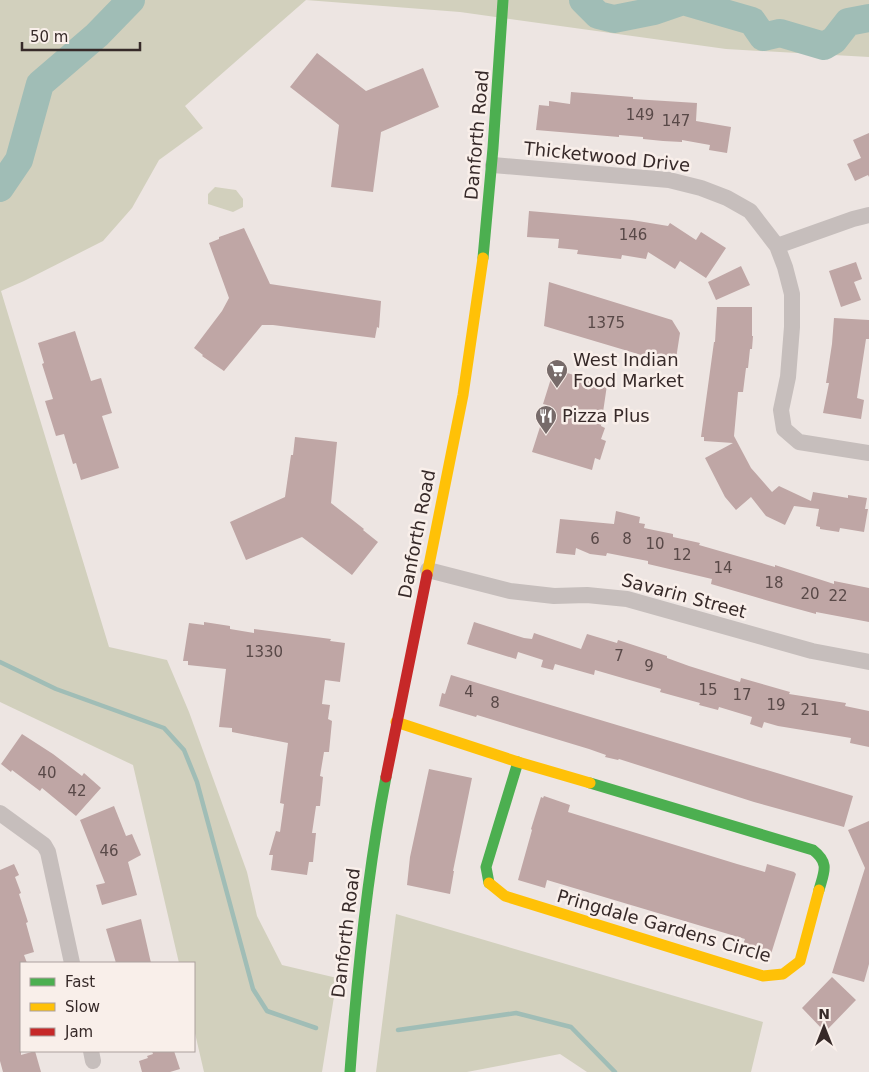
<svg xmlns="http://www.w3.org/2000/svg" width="869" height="1072" font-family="'DejaVu Sans',sans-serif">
<rect width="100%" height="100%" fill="#ede5e2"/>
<path fill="#d2d0bd" d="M0,0H869V57L726,49L460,12L306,0L185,106L203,128L159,160L132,208L103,241L24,281L1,291L109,647L167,660L189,712L247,872L257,916L282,965L337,978L322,1072H204L194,1029V963H179L133,765L0,702Z
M215,187L236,190L243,199V207L233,212L208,204V194Z
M396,914L763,1022L751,1072H587L560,1054L467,1072H376Z"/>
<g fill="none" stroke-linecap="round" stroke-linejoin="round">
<path stroke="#a0bdb6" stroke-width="4.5" d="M0,662L56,689L164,728L184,750L197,782L253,989L267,1011L316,1028
M398,1030L516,1013L571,1027L615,1072"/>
<path stroke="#a0bdb6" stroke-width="28" d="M583,0L598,15L614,19L654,11L683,1L752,21L763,37L780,33L824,46L834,40L848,22L869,18
M0,188L19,160L40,84L97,35L131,0"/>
</g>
<path fill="#bfa6a5" d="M317,53L366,91L423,68L439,107L381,132L373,192L331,187L339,125L290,87Z
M571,92L633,97V99L697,103L696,121L731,127L727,153L709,150L710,145L682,140V142L663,141L643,139V137L619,135V137L536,130L539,105L549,106V101L570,104Z
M869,133V177L868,175L855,181L847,164L861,158L853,140Z
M529,211L632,220L668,226L670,223L696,240L701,232L726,248L706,278L680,261L675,269L648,252L646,259L622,255L621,259L577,254L578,250L558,248L559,239L527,237Z
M244,228L270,284L381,301L379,328L377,327L375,338L273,325H262L224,371L202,356L203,355L194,348L222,311L229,298L209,243L219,239V237Z
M856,262L862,279L854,282L861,300L841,307L829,271Z
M741,266L750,285L716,300L708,282Z
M549,282L672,320L680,333L675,365L544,326Z
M717,307H752V336H753L752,349H750L748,368H746L743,392H738L734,436L751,468L772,492L779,486L811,501L813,492L848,498V495L867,498L865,509H868L864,532L840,528L839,532L820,529V527L816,526L819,509L794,506L785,525L766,516L751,497L736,510L725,497L705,458L733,443L704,441V437H701L714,342H715Z
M834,318L869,320V339H866L857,398L864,400L861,419L823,413L829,383H826L832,344Z
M75,331L91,381L101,378L112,413L102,416L119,468L81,480L76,463L73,464L64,434L56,436L45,401L53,399L42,364L44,363L38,343Z
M554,369L607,385L601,426L605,428L601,439L606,441L600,460L595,458L592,470L532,452L547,405L543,404Z
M295,437L337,442L331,503L364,529L363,530L378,542L352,575L302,537L246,560L230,522L285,497L291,455H293Z
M616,511L640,517L639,523L645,524L644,528L673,534V537L700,543L699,545L775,567V565L834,584V581L869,588V622L816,612V614L783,605L711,584L712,579L648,564V561L607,553L606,556L590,554L576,548L575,555L556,553L560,519L614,524Z
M204,622L230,626V629L254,633V629L331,639L330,641L345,643L340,682L325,680L322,704L330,705L328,719L332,721L329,752H324L320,776L323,777L320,806H316L312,833H316L313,862H309L307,875L271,870L273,855H269L276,831L280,832L284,804L280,803L288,743L232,732V728L219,727L226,669L188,665V661H183L189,623L204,625Z
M474,622L524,638L532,639L534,633L581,649L587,634L617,643L618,640L667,656V658L689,666L740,682L741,678L790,692L789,694L846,703L845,706L869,711V747L850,743L851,738L778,726L764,722L762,728L750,724L752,717L719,707L718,710L699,705L700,703L660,692L661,689L626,679L595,670L594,675L555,664L553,670L541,667L543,660L518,652L516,659L467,644Z
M451,675L853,796L844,827L754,802L619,759L618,760L605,757L606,755L589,749L513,726L477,715L476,717L439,706L442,693L445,694Z
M22,734L53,754L82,776L84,773L101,788L76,816L42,788L40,791L12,770L11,772L1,764Z
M429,769L472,778L453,871H454L450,894L407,885L410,857Z
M544,796L570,805L568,812L737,864L765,872L767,864L794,872L796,874L771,954H769V955L742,947L745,939L547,880L545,888L518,880L532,830L531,829L541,797L543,798Z
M114,806L126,836L132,834L141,855L128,862L137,895L102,905L96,885L105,883L80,820Z
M869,821V964L864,982L832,973L865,868L848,830Z
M14,864L19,875L15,877L21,893L19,894L28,922L26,923L34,952L24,955L27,963H21V1055L35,1051L41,1072H3L0,1061V870Z
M141,919L151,963H116L106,929Z
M832,977L856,1000L825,1032L802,1008Z
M152,1051H174L180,1069L170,1072H142L139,1061L148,1058L147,1056L153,1054Z"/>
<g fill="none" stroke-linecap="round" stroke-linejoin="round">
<path stroke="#c6bebc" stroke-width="16" d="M493,165L669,180L701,188L727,198L750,211L777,246L785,267L792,294V327L788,377L781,410L784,429L799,442L869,453
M777,246L853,219L869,215
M428,570L510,591L554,596L587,595L627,599L812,651L869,662
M0,813L44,845L48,852L72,963
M91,1051L93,1061"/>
<path stroke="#4caf50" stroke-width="11" d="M483,258L493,148L503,0
M590,783L813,850C830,863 824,872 819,890
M489,883L486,867L518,762
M350,1072C357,973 367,874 386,777"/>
<path stroke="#ffc107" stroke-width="11" d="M427,575L463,395L483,258
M396,722L518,762L590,783
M489,883L505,896L763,976L783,974L800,961L819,890"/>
<path stroke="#c62828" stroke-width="11" d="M386,777L427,575"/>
</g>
<defs>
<g id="supermarket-pin" transform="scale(1.125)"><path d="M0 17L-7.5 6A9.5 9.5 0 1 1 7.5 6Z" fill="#776b6a" stroke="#f9efea"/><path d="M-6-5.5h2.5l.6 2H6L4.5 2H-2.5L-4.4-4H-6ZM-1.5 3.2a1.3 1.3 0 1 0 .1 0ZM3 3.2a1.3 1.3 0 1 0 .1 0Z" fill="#fff"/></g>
<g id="restaurant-pin" transform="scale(1.125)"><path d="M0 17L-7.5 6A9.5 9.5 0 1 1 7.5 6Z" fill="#776b6a" stroke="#f9efea"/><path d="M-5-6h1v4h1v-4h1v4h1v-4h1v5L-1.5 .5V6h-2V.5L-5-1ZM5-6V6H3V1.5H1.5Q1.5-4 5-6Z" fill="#fff"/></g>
</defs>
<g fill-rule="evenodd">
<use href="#supermarket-pin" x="557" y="370"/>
<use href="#restaurant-pin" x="546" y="416"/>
</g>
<g text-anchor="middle" stroke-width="5" stroke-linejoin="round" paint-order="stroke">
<g font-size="15" fill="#594948">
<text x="640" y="120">149</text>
<text x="676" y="126">147</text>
<text x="633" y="240">146</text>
<text x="606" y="328">1375</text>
<text x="595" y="544">6</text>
<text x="627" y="544">8</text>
<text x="655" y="549">10</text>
<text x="682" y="560">12</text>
<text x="723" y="573">14</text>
<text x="774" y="588">18</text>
<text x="810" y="599">20</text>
<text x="838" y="601">22</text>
<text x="264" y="657">1330</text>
<text x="619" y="661">7</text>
<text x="649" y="671">9</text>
<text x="708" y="695">15</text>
<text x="469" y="697">4</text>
<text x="742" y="700">17</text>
<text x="495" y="708">8</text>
<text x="776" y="710">19</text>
<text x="810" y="715">21</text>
<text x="47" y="778">40</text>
<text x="77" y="796">42</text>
<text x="109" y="856">46</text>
</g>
<g font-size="18" fill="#372a29" stroke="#f9efea">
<text transform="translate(477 135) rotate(-85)" y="6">Danforth Road</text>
<text transform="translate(607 157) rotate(6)" y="6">Thicketwood Drive</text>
<text transform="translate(417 534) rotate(-79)" y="6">Danforth Road</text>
<text transform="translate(684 596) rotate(15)" y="6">Savarin Street</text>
<text transform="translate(664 926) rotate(16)" y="6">Pringdale Gardens Circle</text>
<text transform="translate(346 933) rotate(-83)" y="6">Danforth Road</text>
</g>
<g font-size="18" fill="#372a29" stroke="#f9efea" text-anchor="start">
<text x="573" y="366">West Indian<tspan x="573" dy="21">Food Market</tspan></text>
<text x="562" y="422">Pizza Plus</text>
</g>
</g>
<rect x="20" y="962" width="175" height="90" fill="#f9efea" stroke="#aba09d"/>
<rect x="30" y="978" width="25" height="8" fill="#4caf50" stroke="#aba09d"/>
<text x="65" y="987" font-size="15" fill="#372a29">Fast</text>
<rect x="30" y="1003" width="25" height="8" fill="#ffc107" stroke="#aba09d"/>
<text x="65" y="1012" font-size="15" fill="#372a29">Slow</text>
<rect x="30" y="1028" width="25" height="8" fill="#c62828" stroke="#aba09d"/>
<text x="65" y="1037" font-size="15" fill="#372a29">Jam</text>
<g transform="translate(824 1027)" stroke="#f9efea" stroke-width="4" paint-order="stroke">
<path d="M0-4L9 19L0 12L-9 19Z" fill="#372a29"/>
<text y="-8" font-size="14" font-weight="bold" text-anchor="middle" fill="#372a29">N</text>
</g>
<path d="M22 42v8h118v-8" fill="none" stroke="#372a29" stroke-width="2.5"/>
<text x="30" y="42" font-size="15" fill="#372a29" stroke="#f9efea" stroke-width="4" paint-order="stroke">50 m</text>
</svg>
